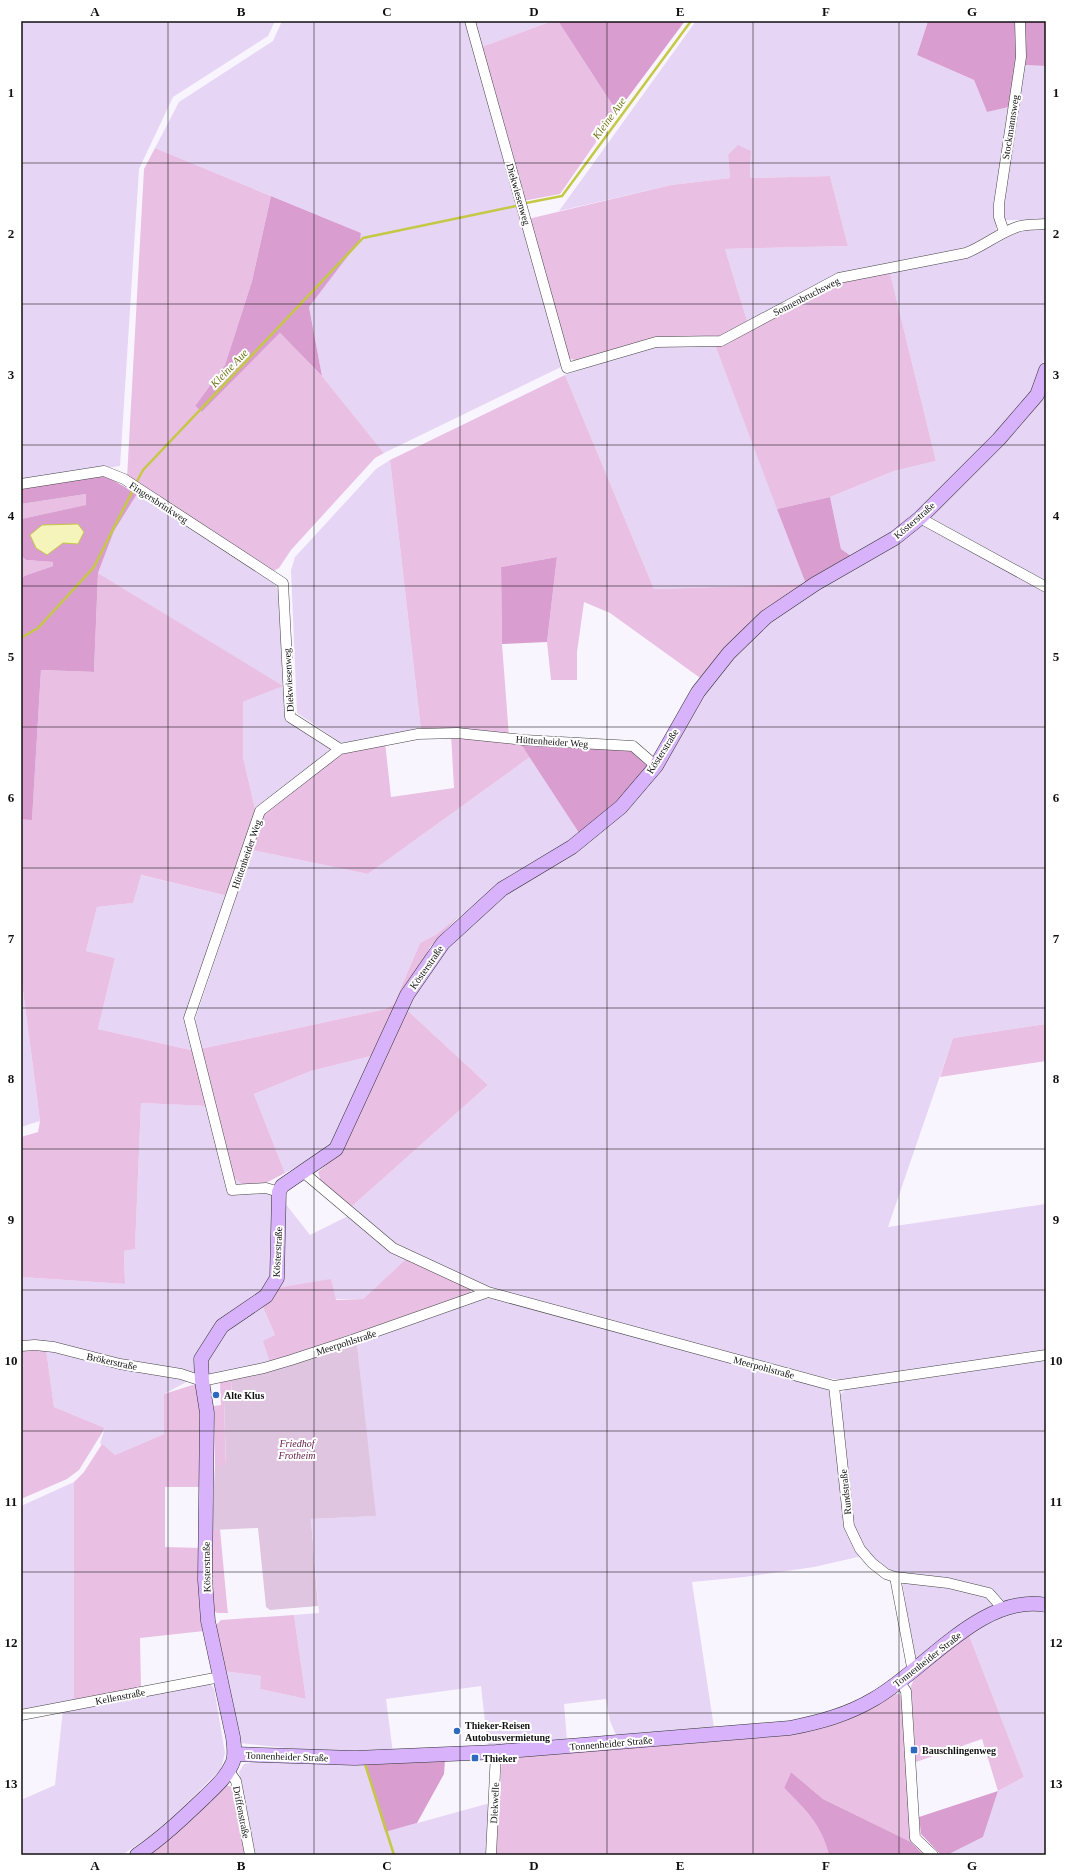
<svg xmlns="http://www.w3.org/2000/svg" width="1067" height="1876" font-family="'Times New Roman',serif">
<rect width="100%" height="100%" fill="#f9f5ff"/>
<path fill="#e6d5f4" d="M21,21H275L268,36L173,97L139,169L120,466L21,481Z
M282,21H465L562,362L561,367L384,453L322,376L309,307L359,240L361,233L155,148L179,102L273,41Z
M472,21H552L479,48Z
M696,21H928L917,55L974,80L987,112L1009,107L1000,170L996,231L979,243L965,248L856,270L748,324L725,249L848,246L830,176L750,178L751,152L728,155L730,178L671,185L559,211Z
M1025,65L1046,66V220H1005L1002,213Z
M1046,227V354L1033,392L996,437L893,535L854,558L841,549L830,497L894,471L936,461L890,273L967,258L1022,229Z
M656,345H715L806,584L654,589L565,375Z
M1046,386V584L931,521L928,514Z
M390,460L421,730L341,743L297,713L291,570L295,557L376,469Z
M137,494L274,583L280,595L283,686L287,718L336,749L256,813L243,757V702L282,686L98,573L114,531Z
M922,521L1046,589V1024L953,1038L888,1227L1046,1204V1352L862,1379L840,1380L822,1377L487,1288L394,1247L350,1208L488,1085L406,1009L442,949L503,894L628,808L703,694L732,657L766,624Z
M530,757L581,836L503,883L437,934L420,943L394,1004L386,1009L200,1049L195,1020L252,850L368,874Z
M140,875L228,896L186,1017L195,1051L98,1029L115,958L86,951L97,907L133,903Z
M21,975L40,1121L21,1127Z
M375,1055L334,1147L285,1173L254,1094L311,1071Z
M141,1103L214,1106L233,1177L281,1198L310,1235L350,1215L406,1259L363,1299H271L263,1307L275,1335L270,1362L194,1378L164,1394V1434L115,1455L100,1443L105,1428L54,1407L46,1349L21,1347V1277L125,1284L124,1251L135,1249Z
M497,1298L824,1385L831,1392L846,1530L862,1556L814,1567L744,1577L692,1582L714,1728L617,1737L610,1721L606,1699L564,1704L567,1741L488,1748L481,1686L386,1699L393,1753L313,1751L239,1743L223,1671L262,1676L260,1689L306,1699L294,1615L319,1613L311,1519L375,1516L357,1344L479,1299Z
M1046,1358V1855H947L983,1837L998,1791L1024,1777L969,1635L918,1660L914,1657L901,1574L880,1565L866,1550L852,1523L839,1396L848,1387Z
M74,1482V1702L21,1712V1506Z
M208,1683L214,1688L225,1753L221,1769L177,1813L150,1836L122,1855H21V1800L55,1785L63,1709Z
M260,1760L364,1763L385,1832L490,1803L487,1855H255L239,1772L244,1764Z"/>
<path fill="#e9bfe4" d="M552,21H558L617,112L560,194L523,201L479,48Z
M738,145L751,151L750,178L830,176L848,246L725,249L748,324L732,332L718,337L657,338L581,362L568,358L528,219L671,185L730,178L728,155Z
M155,148L271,196L252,281L225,365L195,406L202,412L280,333L322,376L384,453L375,458L291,550L279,568L272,572L127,478L144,169Z
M890,273L936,461L894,471L830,497L777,509L715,345L840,283Z
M565,375L654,589L806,584L703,680L610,613L584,602L577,652V680H551L547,642L557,557L501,567L502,644L509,737L421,730L390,460Z
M86,494L87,505L21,519V504Z
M21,556L26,560L53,562V566L24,576L21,580Z
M98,573L283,686L243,702V757L256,813L228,896L141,875L133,903L97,907L86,951L115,958L98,1029L195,1051L208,1106L141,1103L135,1249L124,1251L125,1284L21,1277V1137L38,1132L40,1121L21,975V819H32L41,670L94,672Z
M451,734L519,741L530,757L368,874L252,850L262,813L341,754L385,742L391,797L454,788Z
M459,916L430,947L375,1055L311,1071L254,1094L285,1173L262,1185L245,1186L233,1177L200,1049L386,1009L394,1004L420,943L437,934Z
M406,1009L488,1085L350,1208L321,1182L318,1172L341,1152Z
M1046,1024V1061L940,1077L953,1038Z
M406,1259L470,1287L471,1294L270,1362L263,1341L275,1335L263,1307L271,1299L277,1288L331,1279L336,1300L363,1299Z
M46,1349L54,1407L105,1428L79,1470L67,1479L21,1499V1350Z
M231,1380L232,1399L224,1400L226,1466H215L214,1406L221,1405L220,1383Z
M199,1383L204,1487H165V1547L201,1548L204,1631L140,1638L141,1688L74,1702V1482L84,1472L102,1444L115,1455L164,1434V1394Z
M220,1529L227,1605L228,1613H217L213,1610L211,1586L212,1530Z
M294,1615L306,1699L260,1689L261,1676L223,1671L215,1626L221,1620Z
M969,1635L1024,1777L998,1791L982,1739L916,1762L911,1686L914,1679Z
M890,1693L899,1694L904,1702L911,1842L823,1799L791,1772L784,1788C806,1810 821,1824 829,1855H496L502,1757L756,1737Z
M226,1785L232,1787L237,1804L247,1855H149L186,1825Z"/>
<path fill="#d99ecf" d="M558,21H685L617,112Z
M928,21H1046V66L1025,65L1009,107L987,112L974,80L917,55Z
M271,196L361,233L360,240L309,307L322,376L280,333L202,412L195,406L225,365L252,281Z
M104,475L137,494L114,531L98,573L94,672L41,670L32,820L21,819V580L24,576L53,566V562L26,560L21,556V519L86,505V494L21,504V489Z
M830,497L841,549L854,558L806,584L777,509Z
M557,557L547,642L502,644L501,567Z
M519,741L633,748L653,766L620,806L581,836Z
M445,1760L444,1774L417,1823L385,1832L364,1763Z
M791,1772L823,1799L911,1842L924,1855H829C821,1824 806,1810 784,1788Z
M998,1791L983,1837L947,1855H941L921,1834L919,1817Z"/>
<path fill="#e0c5e1" d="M357,1344L376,1516L311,1519L318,1606L270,1610L266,1607L258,1528L212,1530L215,1466L226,1465L224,1400L232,1399L231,1380L285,1367Z"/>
<path fill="#f4f4bb" stroke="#c5c845" d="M78,524L84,532L78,544L63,543L47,555L36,548L30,535L42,525Z"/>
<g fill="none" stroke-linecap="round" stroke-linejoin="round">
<path stroke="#c5c845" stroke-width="2.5" d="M526,203L562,196L691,21
M136,483L143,470L363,238L516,206
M21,638L38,628L94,567L134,488
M365,1764L394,1855"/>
<g stroke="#444" stroke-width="11">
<path id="street" d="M470,21L567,368L656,342L721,341L839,278L966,253C984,246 999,233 1017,227C1026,224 1037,225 1046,224
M1004,232L999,217V204L1021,57L1020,21
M21,484L104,471L124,479L283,583L290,717L340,749
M920,518L1046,587
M303,1172L393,1248L488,1292L834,1386L1046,1355
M279,1192L266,1188L232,1190L189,1018L260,811L340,749L418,734L457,733L524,740L633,746L656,766
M21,1346L35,1345L54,1347L120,1364L181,1374L202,1381L264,1368L291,1360L352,1340L488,1292
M834,1386L849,1526L860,1549L872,1563L886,1574L895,1577L912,1667L915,1669
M895,1577L948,1583L989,1593L1003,1609
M899,1681L906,1691L915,1838L933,1855
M21,1715L220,1677
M229,1771L236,1781L250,1855
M491,1855L496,1752"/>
</g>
<g stroke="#333" stroke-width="15">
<path id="secondary" d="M235,1754L355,1758L496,1752L790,1728C820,1722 847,1715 874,1699C925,1670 982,1593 1046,1605
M137,1855C162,1838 183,1818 205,1797C215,1787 226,1778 232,1764C236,1756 234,1746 233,1737L208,1621L205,1580L207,1413L202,1381L201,1359L222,1326L266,1296L277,1278L279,1192L282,1186L336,1149L407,995L443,943L502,889L572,847L621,807L656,766L698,692L729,653L766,617L815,584L895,538L920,518L999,439L1037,395L1046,370"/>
</g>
<use href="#street" stroke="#fff" stroke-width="10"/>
<use href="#secondary" stroke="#d8b3fb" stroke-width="14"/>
</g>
<path fill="none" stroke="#111" stroke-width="1" stroke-opacity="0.55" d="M168,21V1855M314,21V1855M460,21V1855M607,21V1855M753,21V1855M899,21V1855M21,163H1046M21,304H1046M21,445H1046M21,586H1046M21,727H1046M21,868H1046M21,1008H1046M21,1149H1046M21,1290H1046M21,1431H1046M21,1572H1046M21,1713H1046"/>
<g fill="#2d69bd" stroke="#fff" stroke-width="1.5">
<circle cx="216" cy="1395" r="4"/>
<circle cx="457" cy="1731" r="4"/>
<rect x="910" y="1746" width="8" height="8" rx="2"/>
<rect x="471" y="1754" width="8" height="8" rx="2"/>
</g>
<g text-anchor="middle" stroke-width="4" stroke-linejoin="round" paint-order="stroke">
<g font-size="10" fill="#111" stroke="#fff">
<text transform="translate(1010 127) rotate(-81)" y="4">Stockmannsweg</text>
<text transform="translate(519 194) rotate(74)" y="4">Diekwiesenweg</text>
<text transform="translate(806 296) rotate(-27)" y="4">Sonnenbruchsweg</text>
<text transform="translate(159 502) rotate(33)" y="4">Fingersbrinkweg</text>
<text transform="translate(914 520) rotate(-41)" y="4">Kösterstraße</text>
<text transform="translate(288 680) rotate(-93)" y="4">Diekwiesenweg</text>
<text transform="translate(552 741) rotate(4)" y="4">Hüttenheider Weg</text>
<text transform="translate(662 751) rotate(-58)" y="4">Kösterstraße</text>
<text transform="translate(246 854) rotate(-71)" y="4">Hüttenheider Weg</text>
<text transform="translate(426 967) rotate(-55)" y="4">Kösterstraße</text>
<text transform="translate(277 1252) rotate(-87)" y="4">Kösterstraße</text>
<text transform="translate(346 1342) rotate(-18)" y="4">Meerpohlstraße</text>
<text transform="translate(112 1361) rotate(12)" y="4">Brökerstraße</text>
<text transform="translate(764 1367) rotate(15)" y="4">Meerpohlstraße</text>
<text transform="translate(845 1492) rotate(-96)" y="4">Rundstraße</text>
<text transform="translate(206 1567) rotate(-91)" y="4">Kösterstraße</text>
<text transform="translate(927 1659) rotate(-38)" y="4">Tonnenheider Straße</text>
<text transform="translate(120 1696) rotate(-11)" y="4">Kellenstraße</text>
<text transform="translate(611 1743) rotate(-5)" y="4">Tonnenheider Straße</text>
<text transform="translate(287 1756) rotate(2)" y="4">Tonnenheider Straße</text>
<text transform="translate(494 1803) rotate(-87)" y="4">Diekwelle</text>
<text transform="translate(242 1812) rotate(79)" y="4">Driffenstraße</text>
</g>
<g font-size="10" font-weight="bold" fill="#111" stroke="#fff" text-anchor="start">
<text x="224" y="1399">Alte Klus</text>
<text x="465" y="1729">Thieker-Reisen<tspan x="465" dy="12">Autobusvermietung</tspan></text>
<text x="922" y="1754">Bauschlingenweg</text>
<text x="483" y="1762">Thieker</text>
</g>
<g font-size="10" font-style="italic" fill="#67224a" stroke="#fff">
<text x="297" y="1447">Friedhof<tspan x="297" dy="12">Frotheim</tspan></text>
</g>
<g font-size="11" font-style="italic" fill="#6f7419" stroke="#fff">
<text transform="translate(609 118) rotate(-54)" y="4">Kleine Aue</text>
<text transform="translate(229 368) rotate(-46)" y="4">Kleine Aue</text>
</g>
</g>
<rect width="1067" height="1876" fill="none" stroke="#ffffff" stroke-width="44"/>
<rect x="22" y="22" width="1023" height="1832" fill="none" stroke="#111" stroke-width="1.5"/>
<g font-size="13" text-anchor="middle" font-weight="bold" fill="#111">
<text x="95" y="16">A</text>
<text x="241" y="16">B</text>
<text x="387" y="16">C</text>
<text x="534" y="16">D</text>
<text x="680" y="16">E</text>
<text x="826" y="16">F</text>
<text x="972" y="16">G</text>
<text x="11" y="97">1</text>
<text x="1056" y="97">1</text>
<text x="11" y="238">2</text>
<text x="1056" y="238">2</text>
<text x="11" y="379">3</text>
<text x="1056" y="379">3</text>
<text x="11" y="520">4</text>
<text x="1056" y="520">4</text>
<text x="11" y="661">5</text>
<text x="1056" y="661">5</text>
<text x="11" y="802">6</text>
<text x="1056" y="802">6</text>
<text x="11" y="943">7</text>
<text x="1056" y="943">7</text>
<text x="11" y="1083">8</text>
<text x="1056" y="1083">8</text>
<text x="11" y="1224">9</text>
<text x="1056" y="1224">9</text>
<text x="11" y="1365">10</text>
<text x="1056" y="1365">10</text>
<text x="11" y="1506">11</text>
<text x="1056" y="1506">11</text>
<text x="11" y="1647">12</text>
<text x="1056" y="1647">12</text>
<text x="11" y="1788">13</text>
<text x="1056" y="1788">13</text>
<text x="95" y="1870">A</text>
<text x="241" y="1870">B</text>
<text x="387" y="1870">C</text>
<text x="534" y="1870">D</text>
<text x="680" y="1870">E</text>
<text x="826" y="1870">F</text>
<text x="972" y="1870">G</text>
</g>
</svg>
